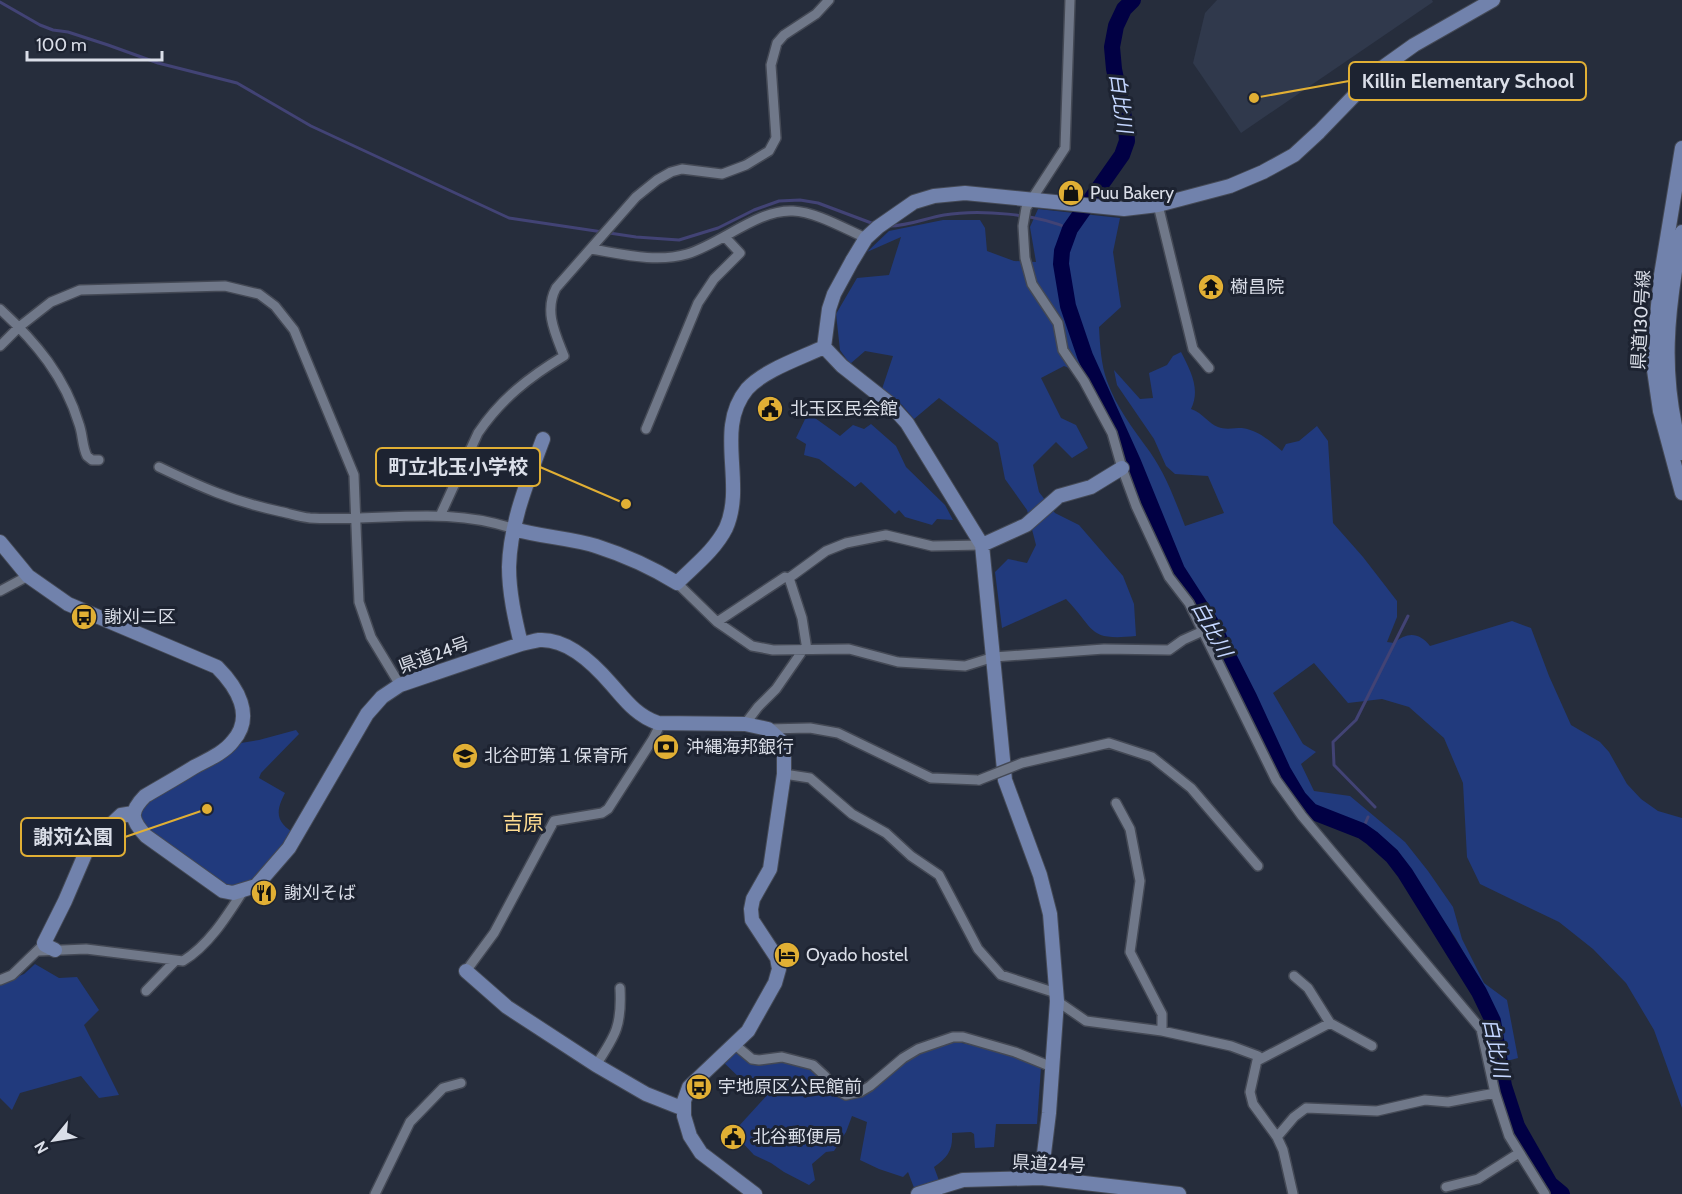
<svg xmlns="http://www.w3.org/2000/svg" width="1682" height="1194" font-family="Cabin,'Noto Sans JP',sans-serif">
<rect width="100%" height="100%" fill="#262d3c"/>
<path fill="#30394c" d="M1217,0H1432L1433,2L1241,133L1193,63L1205,13Z"/>
<path fill="#213a7d" d="M1038,209L1120,218L1113,252L1121,307L1099,327C1100,345 1101,364 1107,381C1116,407 1134,430 1150,452C1166,475 1175,500 1185,526L1224,513L1208,476L1175,474L1166,466L1154,439L1117,385L1114,370L1140,399L1153,398L1149,373L1167,365L1173,356L1181,352C1190,370 1201,389 1191,409C1203,413 1209,424 1218,427C1225,430 1234,428 1242,428C1258,430 1270,441 1282,451L1286,444L1299,441L1317,426L1328,441L1333,523L1363,557L1397,601V617L1387,642L1394,643C1407,632 1419,632 1430,646L1512,621L1531,628L1549,676L1571,725L1600,742L1609,752L1627,784L1641,799L1658,811L1682,818V1108L1654,1030L1626,983L1593,949L1559,922L1480,884L1467,857L1463,783L1444,738L1409,707L1382,699L1348,703L1314,663L1273,693L1303,744L1316,752L1301,764L1314,791L1350,796L1405,842L1428,871L1453,907L1462,939L1484,983L1507,1000L1518,1058L1507,1061L1487,995L1455,937L1388,842L1366,825L1308,812L1293,795L1273,761L1216,642L1169,563L1108,412L1088,376L1064,366L1041,378L1061,418L1076,425L1088,448L1072,458L1056,442L1033,465L1039,492L1055,513L1079,525L1123,576L1134,604L1136,636C1087,641 1096,630 1066,599L1002,628L995,572L1008,559L1027,563L1036,545L1027,510L1005,479L998,443L939,398L914,419L902,405L882,389L893,356L865,351L850,364L840,350L836,314L857,278L889,275L901,237L867,252L889,231L943,220H980L985,228L987,251L1014,261L1036,262L1030,227Z
M808,413L840,436L853,425L864,429L871,424L896,446L906,467L945,505L953,520L937,519L932,525L905,517L899,510L895,514L861,482L855,487L819,459L804,455L806,444L796,438Z
M296,730L299,734L261,773L259,778L285,793C274,814 277,823 297,835L256,886L233,893L136,825L138,803L229,745L259,740Z
M35,964L59,978L77,977L99,1010L84,1025L119,1095L99,1098L81,1076L20,1093L12,1110L0,1098V984L24,974Z
M952,1041C983,1047 1012,1055 1041,1067L1037,1124H996L994,1147L975,1148L974,1134L971,1132L952,1133C953,1150 948,1157 934,1167L941,1186L916,1193L908,1172L903,1177L879,1169L860,1160L867,1122L852,1116L846,1132L834,1151L826,1152L812,1164L815,1180L809,1185L784,1172L771,1163L754,1155L740,1140L745,1134L738,1127L769,1093L764,1088L744,1082L720,1059L734,1044L749,1057L808,1064L830,1085L849,1095L908,1055Z"/>
<g fill="none" stroke-linecap="round" stroke-linejoin="round">
<path stroke="#424375" stroke-width="3" d="M0,2L40,25L53,30L68,32L108,45L158,63L237,83L311,126L509,218L636,237L679,240L718,228L754,210L779,201L800,200L818,203L874,224
M889,226C909,226 926,218 944,215C979,209 1038,214 1070,229
M1375,807L1334,765L1333,742L1356,720L1408,616
M1362,831L1368,817"/>
<path stroke="#010044" stroke-width="16" d="M1133,0L1124,9L1116,26L1112,47L1114,69L1126,127L1127,141L1122,155L1070,229L1062,251L1061,264L1068,306L1085,356L1133,462L1177,570L1213,626L1249,697L1283,771L1299,798L1311,811L1362,831L1372,838L1392,856L1405,873L1479,992L1493,1021L1504,1086L1517,1126L1550,1184L1562,1194"/>
<g stroke="#444955" stroke-width="12">
<path id="street" d="M1070,0L1065,148L1026,208L1023,226L1025,258L1032,284L1058,323L1063,350L1084,381L1112,433L1122,468L1136,506L1169,577L1189,603L1276,780L1302,816L1481,1029L1495,1093L1509,1136L1545,1194
M1158,205L1193,349L1209,368
M591,249C622,254 656,263 687,254C721,244 758,209 793,211C816,212 845,229 866,238
M0,309C36,342 65,377 79,424C83,435 82,446 87,456L92,460H99
M0,346L19,327L51,302L80,290L225,286L259,294L275,306L294,330L354,475L359,602L371,637L400,685
M646,429L698,303L714,279L740,253L725,237
M159,467C201,487 232,501 278,511C288,513 299,517 310,518C377,522 448,505 514,529
M440,516L478,433C501,399 529,377 564,356C555,333 544,311 556,288L636,197L657,180L671,172L682,169L722,174L746,165L769,151L776,138L771,65L777,43L784,35L816,14L829,0
M789,578L802,618L807,650
M677,583L717,622L752,646L773,650L849,649L898,662L965,666L994,657L1104,649L1169,650L1183,640L1203,631
M0,591L28,576
M717,622L785,577L789,578L826,551L846,543L886,535L932,546L982,545
M745,724L758,707L776,689L803,650
M768,729L810,728L838,733L931,778L979,780
M1022,763L1109,743L1152,757L1191,788L1258,866
M784,774L810,778L852,814L886,833L911,856L939,875L978,949L1001,975L1056,993
M1116,803L1130,829L1140,881L1130,952L1162,1014V1031
M39,951L86,949L183,961C209,945 227,916 243,891
M466,971L494,933L554,821L602,813L608,809L653,739L661,723
M1294,976L1308,988L1330,1023L1372,1046
M0,980L12,975L42,946
M146,991L175,961
M1057,1001L1086,1021L1162,1031L1231,1046L1258,1056L1250,1092L1253,1104L1277,1137L1283,1150L1293,1194
M734,1044L752,1059L759,1060L782,1057L813,1065L825,1076L831,1087L846,1095L860,1092L870,1086L903,1058L918,1049L953,1037H963L1015,1052L1052,1067
M1257,1061L1330,1023
M596,1065C616,1035 622,1025 620,988
M1277,1137L1294,1117L1306,1108L1377,1111L1425,1100L1448,1102L1495,1093
M1446,1187L1478,1179L1519,1153
M375,1194L410,1122L443,1088L461,1083"/>
</g>
<g stroke="#444955" stroke-width="16">
<path id="secondary" d="M1682,148L1661,275L1654,346V370L1660,411L1682,493
M1682,232C1667,308 1659,377 1682,453
M824,347L842,366L889,403L907,423L982,545L1005,780L1040,875L1050,914L1057,1001L1049,1113L1041,1178
M824,347L829,309L834,294L852,261L866,238L878,227L914,202L934,196L965,193L1124,209L1158,205L1230,186L1263,172L1294,155L1319,132L1379,70L1414,45L1493,0
M514,529C541,537 570,538 596,546C624,555 653,568 677,583C694,566 715,550 726,528C746,483 714,429 747,389C764,370 801,358 824,347
M0,542L28,576L68,604L217,667C237,687 255,716 233,741C224,753 207,760 194,767C178,777 162,786 145,796C129,812 131,820 146,836L223,891L233,893L256,886L289,848L367,714L382,697L400,685L521,644C527,643 533,641 539,640C568,638 595,665 612,685C626,701 637,716 658,723L745,724L768,729L780,740L784,750V774L770,869L753,899L751,909L752,920L777,958L779,969L775,983L748,1031L689,1087L684,1101V1116L690,1136L701,1153L755,1194
M982,545L1026,525L1059,496L1091,487L1122,468
M521,644C515,619 509,593 509,567C510,523 528,480 543,439
M55,950L45,945L44,943L65,901L89,845L121,815L133,813
M466,971L507,1007L596,1065L646,1094L684,1109
M918,1194L963,1180L1041,1178L1179,1194"/>
</g>
<use href="#street" stroke="#707889" stroke-width="9"/>
<use href="#secondary" stroke="#7182ac" stroke-width="14"/>
<g stroke="#444955" stroke-width="12" stroke-linecap="butt">
<path id="street-bridge" d="M979,780L1022,763"/>
</g>
<use href="#street-bridge" stroke="#707889" stroke-width="9"/>
</g>
<defs>
<g id="shop-disc" transform="scale(1.35)"><circle r="9.5" fill="#e1af34" stroke="#1d2331"/><path d="M-5-2.5h2.3a2.7 3.5 0 0 1 5.4 0H5L5.5 6h-11ZM-1.5-2.5h3a1.5 2.3 0 0 0-3 0Z" fill="#111"/></g>
<g id="temple-disc" transform="scale(1.35)"><circle r="9.5" fill="#e1af34" stroke="#1d2331"/><path d="M0-6L5-2H3V0L6.5 2.5H4V6H1.5V3h-3V6H-4V2.5H-6.5L-3 0V-2H-5Z" fill="#111"/></g>
<g id="civic-disc" transform="scale(1.35)"><circle r="9.5" fill="#e1af34" stroke="#1d2331"/><path d="M-.6-6.5H3V-4.5H.6V-3L4-1V1h2V6H-6V1h2V-1L-.6-3ZM-1.2 2.5V6h2.4V2.5Z" fill="#111"/></g>
<g id="bus-disc" transform="scale(1.35)"><circle r="9.5" fill="#e1af34" stroke="#1d2331"/><path d="M-5-6H5V4H4V6H2V4H-2V6H-4V4H-5ZM-3.5-4V0h7V-4ZM-3.5 1.2v1.5H-2V1.2ZM2 1.2v1.5H3.5V1.2Z" fill="#111"/></g>
<g id="bank-disc" transform="scale(1.35)"><circle r="9.5" fill="#e1af34" stroke="#1d2331"/><path d="M-6-4H6V4H-6ZM0-2.3a2.3 2.3 0 1 0 0 4.6a2.3 2.3 0 1 0 0-4.6Z" fill="#111"/></g>
<g id="school-disc" transform="scale(1.35)"><circle r="9.5" fill="#e1af34" stroke="#1d2331"/><path d="M0-5L7-2L0 1L-7-2ZM-4 1L0 2.5L4 1V4Q0 6-4 4Z" fill="#111"/></g>
<g id="restaurant-disc" transform="scale(1.35)"><circle r="9.5" fill="#e1af34" stroke="#1d2331"/><path d="M-5-6h1v4h1v-4h1v4h1v-4h1v5L-1.5 .5V6h-2V.5L-5-1ZM5-6V6H3V1.5H1.5Q1.5-4 5-6Z" fill="#111"/></g>
<g id="hotel-disc" transform="scale(1.35)"><circle r="9.5" fill="#e1af34" stroke="#1d2331"/><path d="M-6-4.5h1.5V1H6V5H4.5V3h-9V5H-6ZM-4 0a1.8 1.8 0 1 1 3.6 0ZM.5 0V-2.5h3Q6-2.5 6 0Z" fill="#111"/></g>
</defs>
<g fill-rule="evenodd">
<use href="#shop-disc" x="1071" y="193"/>
<use href="#temple-disc" x="1211" y="287"/>
<use href="#civic-disc" x="770" y="409"/>
<use href="#bus-disc" x="84" y="617"/>
<use href="#bank-disc" x="666" y="747"/>
<use href="#school-disc" x="465" y="756"/>
<use href="#restaurant-disc" x="264" y="893"/>
<use href="#hotel-disc" x="787" y="955"/>
<use href="#bus-disc" x="699" y="1087"/>
<use href="#civic-disc" x="733" y="1137"/>
</g>
<g text-anchor="middle" stroke-width="6" stroke-linejoin="round" paint-order="stroke">
<g font-size="18" fill="#dadee8" stroke="#1d2331" text-anchor="start">
<text x="1090" y="199">Puu Bakery</text>
<text x="1230" y="293">樹昌院</text>
<text x="790" y="415">北玉区民会館</text>
<text x="104" y="623">謝刈ニ区</text>
<text x="686" y="753">沖縄海邦銀行</text>
<text x="484" y="762">北谷町第１保育所</text>
<text x="284" y="899">謝刈そば</text>
<text x="806" y="961">Oyado hostel</text>
<text x="718" y="1093">宇地原区公民館前</text>
<text x="752" y="1143">北谷郵便局</text>
</g>
<g font-size="18" fill="#dadee8" stroke="#1d2331">
<text transform="translate(1641 320) rotate(-87)" y="6">県道130号線</text>
<text transform="translate(434 655) rotate(-20)" y="6">県道24号</text>
<text transform="translate(1049 1164) rotate(3)" y="6">県道24号</text>
</g>
<g font-size="20" font-style="italic" fill="#c4d6ff" stroke="#1d2331">
<text transform="translate(1121 103) rotate(82)" y="7">白比川</text>
<text transform="translate(1212 629) rotate(61)" y="7">白比川</text>
<text transform="translate(1496 1048) rotate(78)" y="7">白比川</text>
</g>
<g font-size="21" fill="#fcda90" stroke="#1d2331">
<text x="523" y="830">吉原</text>
</g>
</g>
<path fill="none" stroke="#e1af34" stroke-width="2" d="M1254 98L1349 81M626 504L540 467M207 809L125 837"/>
<g fill="#e1af34" stroke="#1d2331" stroke-width="2">
<circle cx="1254" cy="98" r="6"/>
<circle cx="626" cy="504" r="6"/>
<circle cx="207" cy="809" r="6"/>
</g>
<g fill="#1d2331" stroke="#e1af34" stroke-width="2">
<rect x="1349" y="62" width="237" height="38" rx="6"/>
<rect x="376" y="448" width="164" height="38" rx="6"/>
<rect x="21" y="818" width="104" height="38" rx="6"/>
</g>
<g font-size="20" text-anchor="middle" font-weight="bold" fill="#dadee8">
<text x="1468" y="88">Killin Elementary School</text>
<text x="458" y="474">町立北玉小学校</text>
<text x="73" y="844">謝苅公園</text>
</g>
<g transform="translate(54 1140) rotate(240)" stroke="#1d2331" stroke-width="4.5" paint-order="stroke">
<path d="M0-4.5L10 22L0 15L-10 22Z" fill="#dadee8"/>
<text y="-9" font-size="16" font-weight="bold" text-anchor="middle" fill="#dadee8">N</text>
</g>
<path d="M27 51v9h135v-9" fill="none" stroke="#dadee8" stroke-width="3"/>
<text x="36" y="51" font-size="18" fill="#dadee8" stroke="#1d2331" stroke-width="4.5" paint-order="stroke">100 m</text>
</svg>
